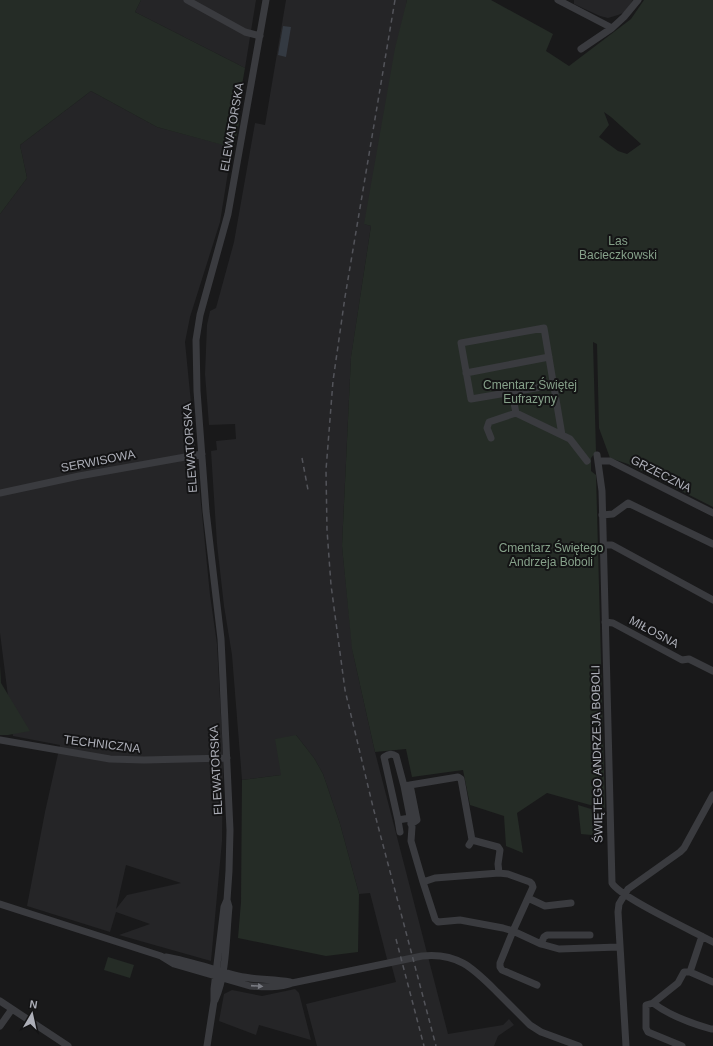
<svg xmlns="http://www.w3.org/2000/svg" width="713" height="1046" font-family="Helvetica,sans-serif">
<rect width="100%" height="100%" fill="#19191a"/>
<path fill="#252527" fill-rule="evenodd" d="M141,0H256L245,68L135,12Z
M286,0H407L365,224L371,226L351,358L342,546L353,653L375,752L448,1034L503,1025L509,1019L514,1025L498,1036L494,1046H317L306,1004L396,982L392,967L387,959L370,893L359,894L340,824L323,774L314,758L296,735L281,775L242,780L232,655L224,606L217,544L211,451L217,450L216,441L236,439L235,424L209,425L205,374L207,325L210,311L216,308L234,242L255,123L265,125Z
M574,0H633L625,12L618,15L608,18L600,16L574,4Z
M91,91L157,127L232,147L220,222L190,317L185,342L210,595L217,644L223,753L222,841L211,961L119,935L150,924L116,912L110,932L27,906L45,812L60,745L13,736L0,633V214L27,178L20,145ZM126,865L181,883L127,895L116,909Z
M295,989L299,993L311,1040L259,1025L256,1035L219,1021L224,994L232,990L262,996Z"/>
<path fill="#252c26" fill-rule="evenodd" d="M0,0H141L135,12L245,68L238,108L239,123L234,148L157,127L91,91L20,145L27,178L0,214Z
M407,0H491L553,34L546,51L569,66L631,19L644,0H713V507L628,464L610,458L599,428L597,344L593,342L596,452L591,458V471L596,475L605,808H601L547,793L517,813L523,853L506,846L504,816L470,805L463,770L412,777L406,749L375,752L352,649L342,546L351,357L371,226L364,224L395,48ZM604,112L611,117L641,144L627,154L618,151L599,137L609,125Z
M0,665L1,683L30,731L8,735H0Z
M296,735L314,758L323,774L340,824L359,894L358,952L326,956L238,938L241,902L242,780L281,775L275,739Z
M578,805L604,813L603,836L581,834Z
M108,957L134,965L130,978L104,970Z"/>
<path fill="#343a42" d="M283,26L291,27L286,57L278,55Z"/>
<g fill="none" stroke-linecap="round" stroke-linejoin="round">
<path stroke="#3a3b3f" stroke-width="7" d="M187,0L245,32L260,36
M558,0L612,28
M581,49L612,28L624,17L638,0
M466,373L549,357
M554,385L471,399L461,343L544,328L562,435
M512,393L516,413L570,439L587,461
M491,438L487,428L489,422L516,413
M597,455L602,491L612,883C619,897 695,932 713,942
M598,461H610L713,513
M0,493L79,476L202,454
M602,515L613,514L628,503L713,544
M603,545H612L713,600
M605,622L613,623L682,660L689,659L713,671
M0,740L110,759L144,760L227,758
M410,785L417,820L411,824
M404,786L396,756C392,753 389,754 384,757L398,820L410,818
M398,820L400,832
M472,840L498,847L500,850L498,864L499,873
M423,882L411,841L412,827L404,786L458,777L461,779L472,840L469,845
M528,898L545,906L571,903
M0,904L161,956L174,964L250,986C264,987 280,988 292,983L422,956C458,952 474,969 497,992C508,1003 519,1014 530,1025L541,1032L579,1046
M541,944L544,937L547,935H590
M166,957C190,961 214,970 238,976C255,980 273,979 290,982
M690,972L702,936
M537,985L502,970L500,967V963L513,931L503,928L460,920L438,922L435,919L423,882L435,878L499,873L508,874L530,882L532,884L533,887L513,931L541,944L559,949L619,947
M215,1000C227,974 226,936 229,907L227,900
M0,1001L68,1046
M653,1003C670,1016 690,1023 711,1029H713
M0,1026L12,1009
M207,1046L214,1001V989L224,907L227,900L229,871L230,830L223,680L221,639L206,511L197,391L196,340L200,315L228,214L266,0
M626,1046L618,912L619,904L628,889L680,852L684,848L713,795
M682,1046L648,1032L646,1028V1005L653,1003L678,983L684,972H690L713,982"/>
<path stroke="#53545a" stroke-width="1.5" stroke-dasharray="5 4" stroke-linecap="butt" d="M395,0L345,297L333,381L326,470L327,530L331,585L345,690L373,807L436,1046
M302,458L308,490
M396,939L424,1046"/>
</g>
<defs><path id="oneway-solid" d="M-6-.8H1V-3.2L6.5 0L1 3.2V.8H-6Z"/></defs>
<use fill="#797b82" href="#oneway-solid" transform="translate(257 986) rotate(4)"/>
<g text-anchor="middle" stroke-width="4" stroke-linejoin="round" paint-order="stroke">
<g font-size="12" fill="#adafb8" stroke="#141415">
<text transform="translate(232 127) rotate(-80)" y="4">ELEWATORSKA</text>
<text transform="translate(190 448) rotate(-94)" y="4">ELEWATORSKA</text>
<text transform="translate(98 461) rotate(-11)" y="4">SERWISOWA</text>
<text transform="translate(661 474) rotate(27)" y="4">GRZECZNA</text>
<text transform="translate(654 632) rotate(28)" y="4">MIŁOSNA</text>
<text transform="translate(102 744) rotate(7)" y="4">TECHNICZNA</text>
<text transform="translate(597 754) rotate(-91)" y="4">ŚWIĘTEGO ANDRZEJA BOBOLI</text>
<text transform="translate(216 770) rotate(-93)" y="4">ELEWATORSKA</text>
</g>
<g font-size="12" fill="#86a18a" stroke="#141415">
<text x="618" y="245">Las<tspan x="618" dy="14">Bacieczkowski</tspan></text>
<text x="530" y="389">Cmentarz Świętej<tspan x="530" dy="14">Eufrazyny</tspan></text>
<text x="551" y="552">Cmentarz Świętego<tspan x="551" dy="14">Andrzeja Boboli</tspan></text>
</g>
</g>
<g transform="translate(32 1014) rotate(9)" stroke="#141415" stroke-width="3" paint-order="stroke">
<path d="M0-3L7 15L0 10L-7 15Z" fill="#adafb8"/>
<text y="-6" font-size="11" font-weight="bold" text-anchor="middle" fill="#adafb8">N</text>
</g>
</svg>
